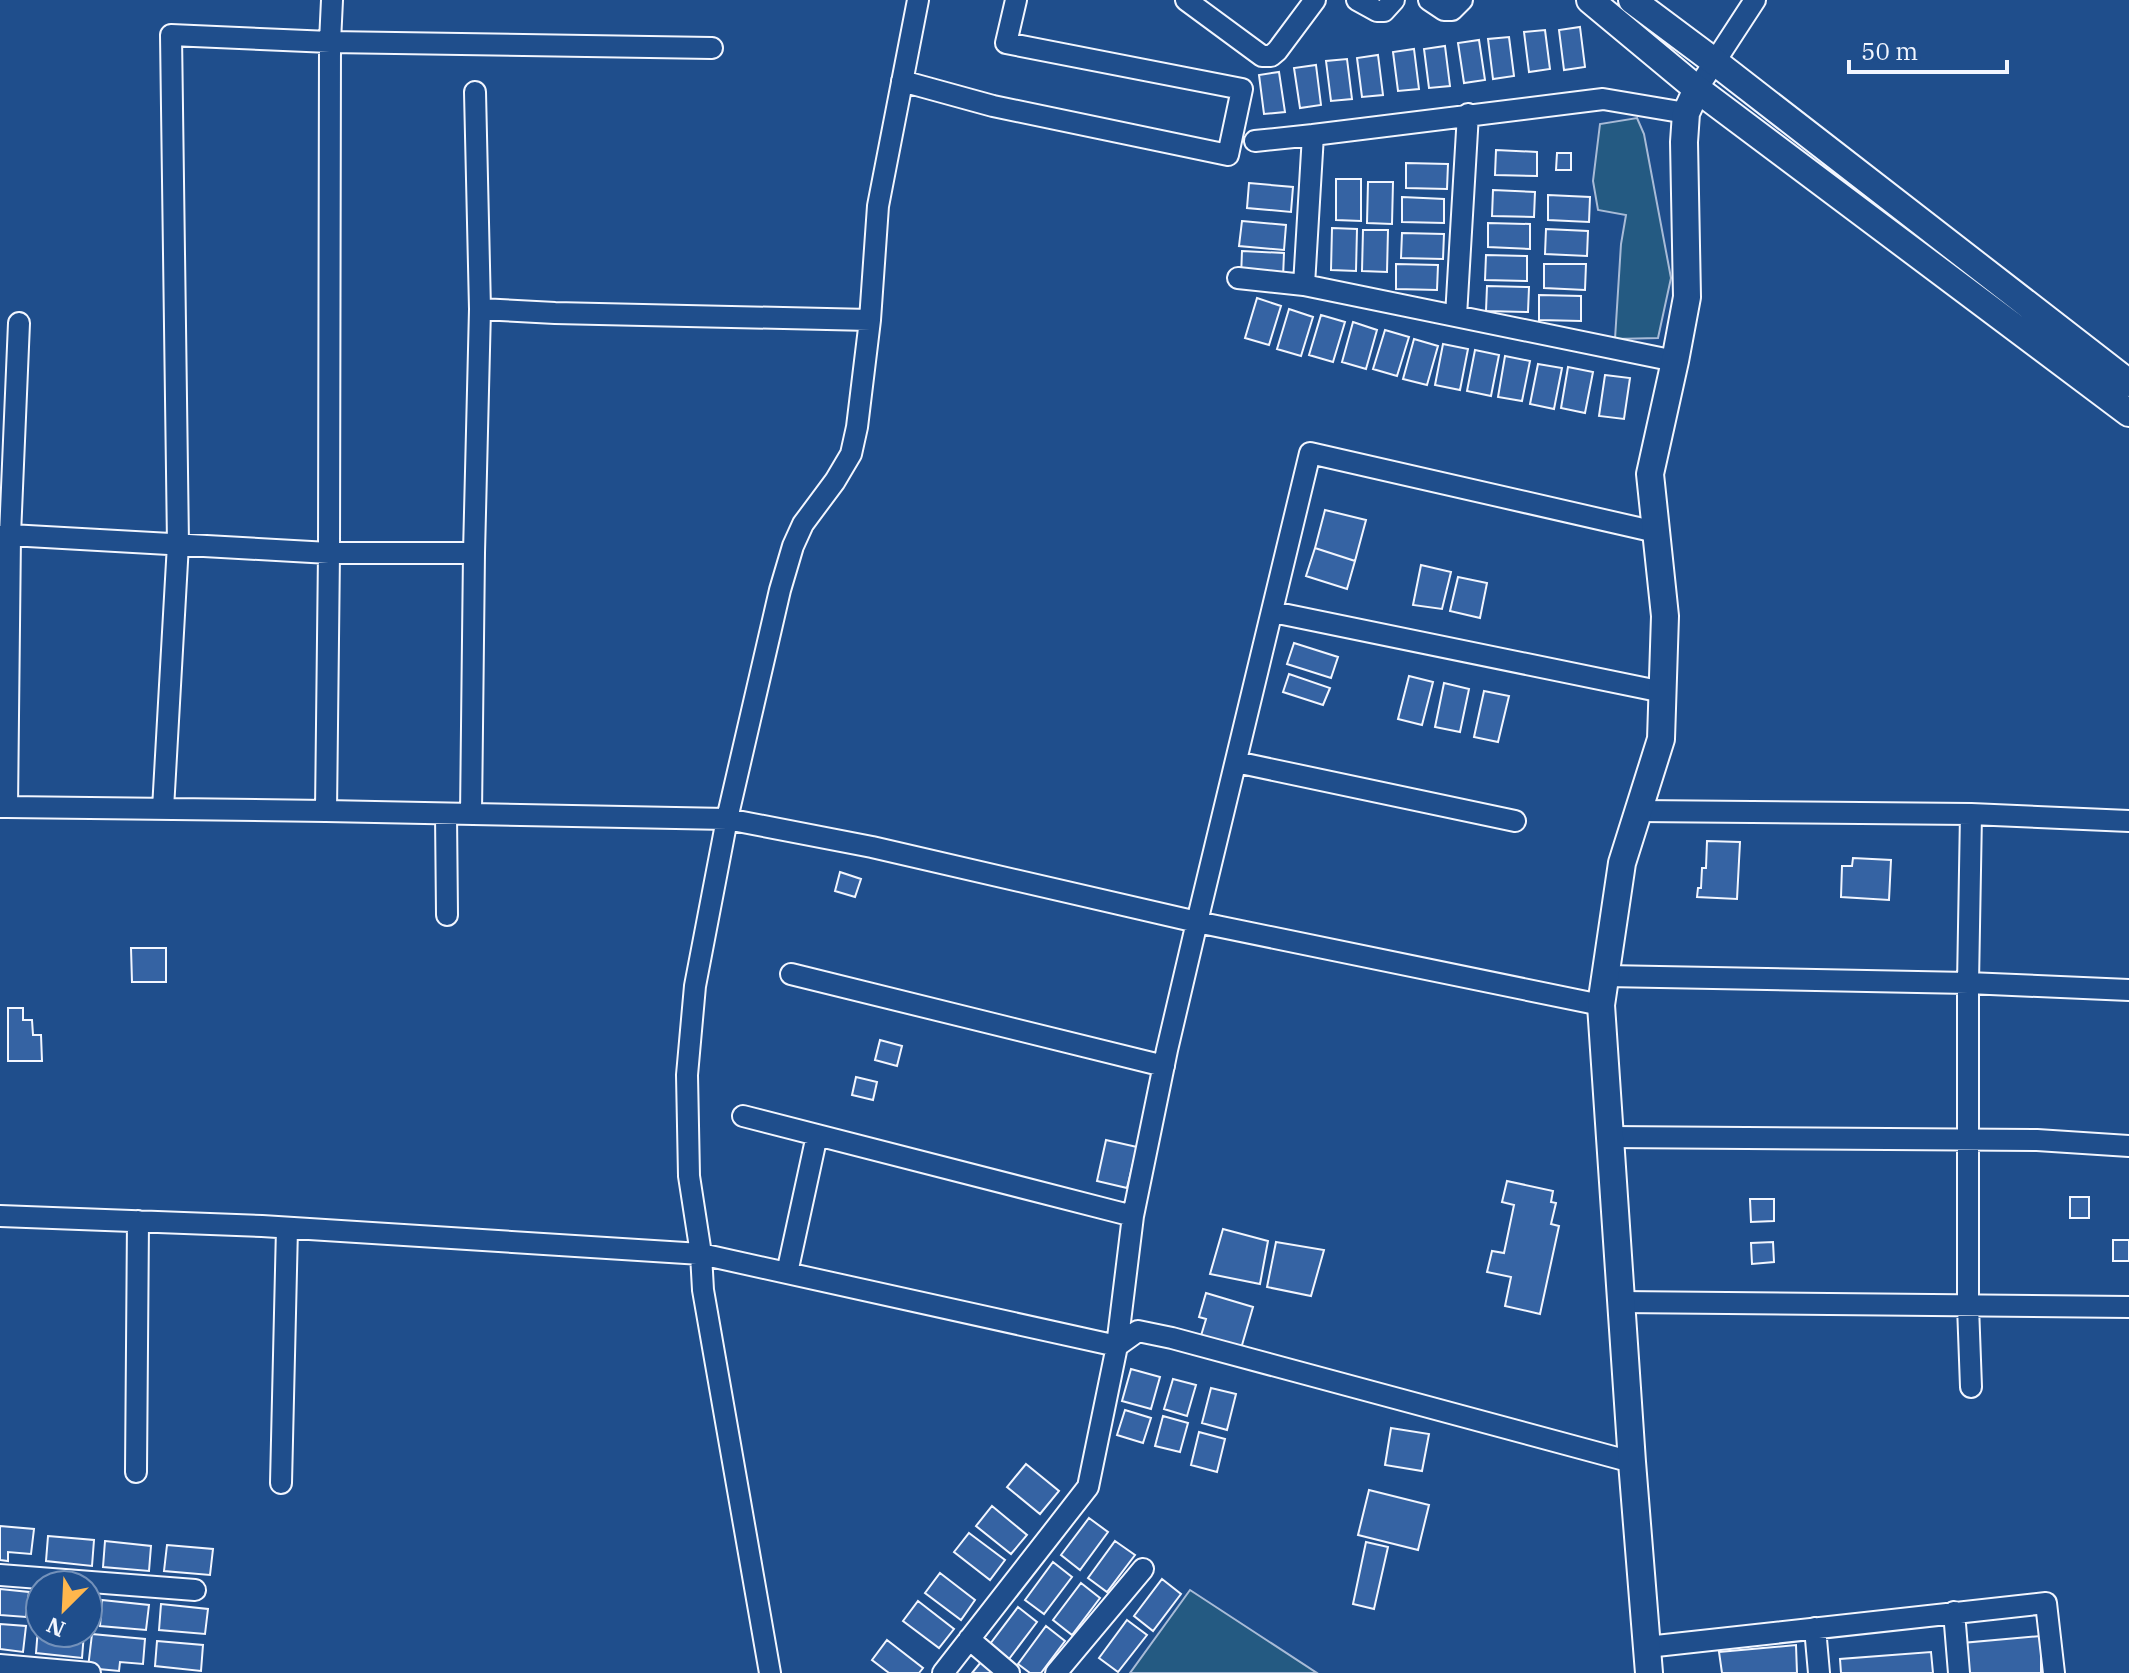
<svg xmlns="http://www.w3.org/2000/svg" width="2129" height="1673" font-family="'IBM Plex Serif',serif">
<rect width="100%" height="100%" fill="#1f4e8c"/>
<path fill="#245a82" stroke="#a8bbd7" stroke-width="2" d="M1637,118L1644,134L1671,278L1658,338L1615,339L1621,244L1626,215L1598,210L1593,181L1600,124Z
M1190,1590L1317,1673H1130Z"/>
<path fill="#3563a3" stroke="#f2f6ff" stroke-width="2" d="M1580,27L1585,67L1564,70L1559,30Z
M1545,30L1550,69L1529,72L1524,32Z
M1509,37L1514,76L1493,79L1488,39Z
M1479,40L1485,80L1464,83L1458,43Z
M1445,46L1450,86L1429,88L1424,49Z
M1414,49L1419,89L1398,91L1393,52Z
M1378,55L1383,95L1362,97L1357,58Z
M1347,59L1352,99L1331,101L1326,61Z
M1316,65L1321,105L1300,108L1294,68Z
M1279,72L1285,112L1264,114L1259,75Z
M1496,150L1537,152V176L1495,175Z
M1557,153H1571V170H1556Z
M1406,163L1448,164L1447,189L1406,188Z
M1336,179H1361V221L1336,220Z
M1368,182H1393L1392,224L1367,223Z
M1249,183L1293,187L1291,212L1247,208Z
M1493,190L1535,192L1534,217L1492,216Z
M1548,195L1590,197L1589,222L1548,220Z
M1402,197L1444,199V223L1402,222Z
M1242,221L1286,225L1284,250L1239,246Z
M1488,223L1530,224V249L1488,247Z
M1332,228L1357,229L1356,271L1331,270Z
M1546,229L1588,231L1587,256L1545,254Z
M1363,230H1388L1387,272L1362,271Z
M1402,233L1444,234L1443,259L1401,258Z
M1242,251L1284,253L1283,278L1241,277Z
M1486,255L1527,256V281L1485,280Z
M1396,264L1438,265L1437,290L1396,289Z
M1544,264H1586L1585,290L1544,288Z
M1487,286L1529,287L1528,312L1486,311Z
M1539,295L1581,296V321L1539,320Z
M1257,298L1281,306L1269,345L1245,338Z
M1289,309L1313,317L1301,356L1277,349Z
M1321,315L1345,322L1333,362L1309,355Z
M1353,322L1377,330L1366,369L1342,362Z
M1385,330L1409,337L1397,376L1373,369Z
M1414,339L1438,346L1427,385L1403,379Z
M1443,344L1468,349L1460,390L1435,385Z
M1475,350L1499,355L1491,396L1467,391Z
M1505,356L1530,361L1522,401L1498,397Z
M1538,364L1562,368L1554,409L1530,404Z
M1568,367L1593,372L1585,413L1561,408Z
M1605,375L1630,378L1624,419L1599,416Z
M1325,510L1366,520L1355,561L1315,548Z
M1315,548L1355,561L1347,589L1306,576Z
M1421,565L1451,572L1442,609L1413,605Z
M1458,577L1487,583L1480,618L1450,611Z
M1294,643L1338,657L1331,678L1287,664Z
M1289,674L1330,688L1323,705L1283,692Z
M1409,676L1433,682L1422,725L1398,719Z
M1444,683L1469,689L1460,732L1435,727Z
M1484,691L1509,696L1498,742L1474,737Z
M1707,841L1740,842L1737,899L1697,897L1698,888H1701L1702,868H1706Z
M1853,858L1891,860L1889,900L1841,897L1842,866H1852Z
M840,872L861,879L855,897L835,891Z
M131,948H166V982H132Z
M8,1008H23V1020H32L33,1035H41L42,1061H8Z
M880,1040L902,1046L897,1066L875,1060Z
M856,1077L877,1082L873,1100L852,1095Z
M1106,1140L1137,1147L1127,1188L1097,1181Z
M1507,1181L1553,1191L1551,1202L1556,1203L1551,1224L1559,1226L1540,1314L1505,1306L1511,1277L1487,1272L1492,1251L1504,1253L1514,1205L1502,1202Z
M2070,1197H2089V1218H2070Z
M1750,1199H1774V1221L1751,1222Z
M1223,1229L1268,1241L1260,1284L1210,1274Z
M2113,1240H2129V1261H2113Z
M1276,1242L1324,1250L1311,1296L1267,1287Z
M1773,1242L1774,1262L1752,1264L1751,1243Z
M1206,1293L1253,1307L1240,1352L1200,1339L1206,1319L1199,1317Z
M1131,1369L1160,1377L1151,1409L1122,1401Z
M1173,1379L1196,1385L1187,1416L1164,1409Z
M1211,1388L1236,1394L1227,1430L1202,1423Z
M1125,1410L1151,1418L1143,1443L1117,1435Z
M1163,1416L1188,1423L1180,1452L1155,1446Z
M1391,1428L1429,1434L1422,1471L1385,1465Z
M1199,1432L1225,1439L1217,1472L1191,1465Z
M1026,1464L1059,1491L1040,1514L1007,1487Z
M1369,1490L1429,1505L1418,1550L1358,1535Z
M992,1506L1027,1535L1011,1554L976,1526Z
M1089,1518L1108,1532L1080,1570L1061,1555Z
M0,1526L34,1529L31,1554L8,1552V1561L0,1560Z
M969,1533L1005,1560L990,1580L954,1552Z
M48,1536L94,1540L92,1566L46,1561Z
M105,1541L151,1546L149,1571L103,1567Z
M1115,1541L1135,1555L1107,1592L1088,1578Z
M1366,1542L1388,1547L1374,1609L1353,1604Z
M167,1545L213,1549L210,1575L164,1571Z
M1053,1562L1072,1577L1044,1614L1025,1600Z
M940,1573L975,1600L961,1620L925,1593Z
M1162,1579L1181,1594L1153,1631L1134,1616Z
M1081,1583L1100,1598L1072,1635L1053,1620Z
M0,1589L29,1592L26,1617L0,1615Z
M102,1600L149,1605L146,1630L100,1626Z
M918,1601L954,1629L939,1648L903,1621Z
M161,1604L208,1609L205,1634L159,1630Z
M1018,1607L1037,1622L1009,1659L990,1644Z
M1127,1620L1147,1635L1118,1672L1099,1658Z
M0,1624L26,1626L23,1652L0,1649Z
M1046,1626L1065,1641L1041,1673H1030L1018,1664Z
M38,1628H40V1633H84L82,1658L36,1653Z
M92,1634L145,1639L143,1664L120,1662L119,1671L88,1668Z
M2041,1636V1673H1965L1962,1643Z
M887,1640L923,1668L919,1673H889L872,1660Z
M157,1641L203,1645L201,1671L155,1666Z
M1796,1645L1797,1673H1722L1719,1652Z
M1931,1652L1933,1673H1841L1840,1659Z
M981,1662L994,1673H972Z"/>
<g fill="none" stroke-linecap="round" stroke-linejoin="round">
<g stroke="#f2f6ff" stroke-width="24">
<path id="street" d="M1186,0L1262,56H1271L1277,51L1315,0
M1357,0L1377,11H1384L1394,0
M1429,0L1444,10H1452L1462,0
M902,81L993,106L1228,155L1242,89L1006,43L1016,0
M1697,89L1755,0
M1255,141L1313,135
M1238,278L1304,285
M480,309L555,313L870,320
M1456,316L1468,114
M1675,361L1304,285L1313,135L1603,99L1686,113
M0,536L10,535L19,323
M474,553L480,309L475,92
M1273,612L1663,692
M1236,762L1515,821
M0,807H7L10,535L329,553L326,811L7,807
M163,809L178,544L171,35L330,42L332,0
M1639,811L1971,814
M446,814L447,915
M471,814L474,553H329L330,42L712,48
M791,974L1164,1066
M1606,976L1968,983L2129,990
M1601,1005L1197,922L1310,453L1656,532
M743,1116L1133,1216
M1610,1137L2037,1140L2129,1146
M0,1216L262,1226L701,1254L1117,1346L1133,1216L1167,1050L1197,922L872,847L727,819L326,811
M787,1273L817,1135
M1620,1302L2129,1307
M1971,1387L1968,1306V983L1971,814L2129,821
M136,1472L138,1221
M281,1483L287,1228
M0,1575L195,1590
M1954,1612L1959,1673
M1815,1628L1819,1673
M969,1639L1009,1673
M1647,1647L2046,1603L2054,1673
M0,1665L90,1673
M770,1673L703,1290L701,1254L689,1176L687,1075L695,986L727,819L780,590L793,546L803,524L835,481L851,454L857,427L870,320L878,206L918,0
M943,1673L1088,1487L1117,1346L1138,1331L1172,1338L1632,1462
M1056,1673L1143,1569"/>
</g>
<g stroke="#f2f6ff" stroke-width="30">
<path id="secondary" d="M1590,0L1697,89L2129,413
M1632,0L1715,62L2129,383
M1649,1673L1632,1462L1601,1005L1622,863L1661,739L1665,616L1650,474L1675,361L1687,297L1684,142L1686,113L1697,89"/>
</g>
<use href="#street" stroke="#1f4e8c" stroke-width="20"/>
<use href="#secondary" stroke="#1f4e8c" stroke-width="26"/>
</g>
<g transform="translate(64 1609) rotate(204)"><circle r="38" fill="#1f4e8c" stroke="#7391ba" stroke-width="2"/>
<path d="M0-6L14 30L0 20L-14 30Z" fill="#ffb74d"/>
<text y="-12" font-size="22" font-weight="bold" text-anchor="middle" fill="#f2f6ff">N</text>
</g>
<path d="M1849 60v12h158v-12" fill="none" stroke="#f2f6ff" stroke-width="4"/>
<text x="1861" y="60" font-size="24" fill="#f2f6ff" stroke="#1f4e8c" stroke-width="6" paint-order="stroke">50 m</text>
</svg>
